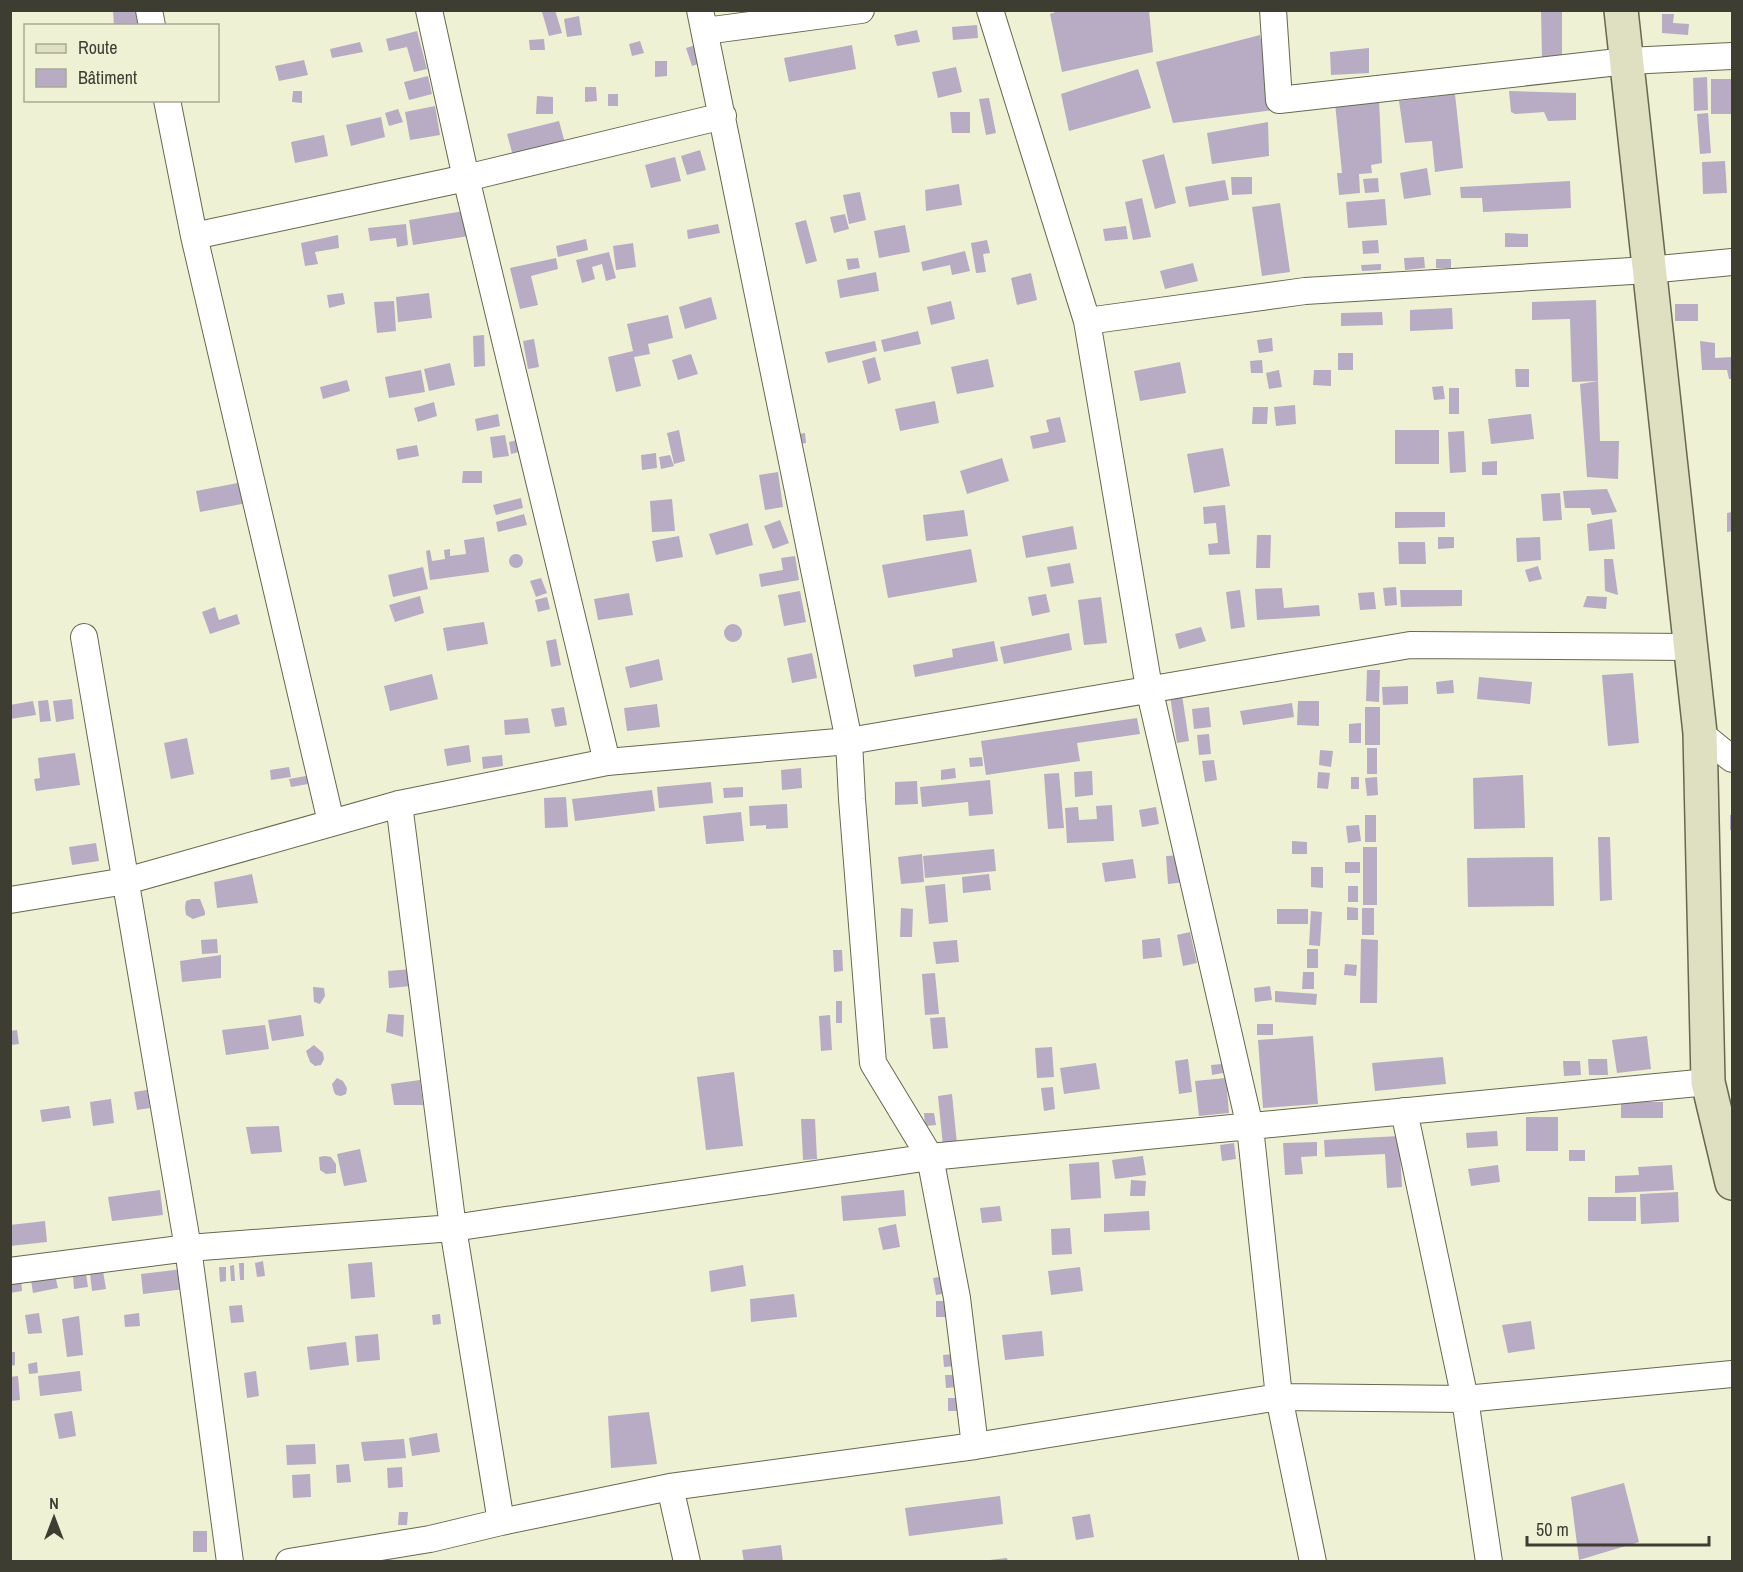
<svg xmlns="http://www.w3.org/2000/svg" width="1743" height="1572" font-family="'Archivo Narrow',sans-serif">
<rect width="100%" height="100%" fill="#eff1d5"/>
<path fill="#b8abc4" d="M113,10H138L139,26H114Z
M549,10H555L562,33L549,36L542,12Z
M1061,10H1149L1153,52L1062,72L1050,14Z
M1541,10H1562V56L1542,58Z
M1662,14H1674L1673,23L1689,24L1688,35L1662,33Z
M579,16L582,35L567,37L564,19Z
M977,25L978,38L953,40L952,27Z
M917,30L920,42L897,46L894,35Z
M417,31L427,69L414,72L407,47L389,51L386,39Z
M1260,35L1273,110L1173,123L1156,62Z
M544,39L545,50H530L529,40Z
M640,41L644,53L632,56L629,44Z
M360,42L363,52L332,58L330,49Z
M702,43L708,61L692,66L686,48Z
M852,45L856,69L789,82L784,58Z
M1369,48V73L1331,75L1330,52Z
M304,60L308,75L279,81L275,66Z
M655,61H667V76L655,77Z
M956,67L962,92L938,98L932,72Z
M1138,69L1151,108L1069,131L1061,94Z
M428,76L432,94L409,100L404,82Z
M1707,77L1708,110L1694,111L1693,78Z
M1711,79H1732V114H1711Z
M585,87H596L597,101L585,102Z
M293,91H302V103L292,102Z
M1509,91L1576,93V120L1548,121L1544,112L1515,114L1511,112Z
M608,94H618V106H608Z
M1455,94L1463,168L1435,172L1432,141L1405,143L1399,101Z
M537,96L553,97V114H536Z
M989,98L996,133L986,135L979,99Z
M1379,100L1382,163L1371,165L1372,173L1359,174L1360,193L1339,195L1337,173H1342L1335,103Z
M435,106L440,135L410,140L405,112Z
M398,109L403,122L389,126L385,113Z
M950,112H970V133H952Z
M1708,113L1711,153L1700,154L1697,114Z
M381,117L385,137L351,146L346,125Z
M559,121L565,143L513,156L507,134Z
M1268,122L1269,156L1212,164L1207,133Z
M324,135L328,156L295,163L291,142Z
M700,150L706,170L687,175L681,156Z
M1164,154L1176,203L1155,209L1142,160Z
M675,157L681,181L651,188L645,165Z
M1725,161L1727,193L1703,194L1702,162Z
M1427,168L1431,195L1404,199L1400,173Z
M1231,177H1252V194L1232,195Z
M1378,178L1379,192L1365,193L1363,179Z
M1225,180L1229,200L1189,207L1185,187Z
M1570,181L1571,208L1483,212L1482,198H1461L1460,187Z
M959,184L962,205L926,211L925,190Z
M860,192L866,220L849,224L843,195Z
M1142,198L1151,237L1133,240L1125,202Z
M1385,199L1387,225L1348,228L1346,202Z
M1280,203L1290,272L1262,276L1252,207Z
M470,210L475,235L413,245L409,220Z
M845,214L849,229L834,233L830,217Z
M806,220L817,261L806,264L795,223Z
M406,224L408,245L397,247L396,238L370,241L368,228Z
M718,224L720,233L688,239L687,230Z
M905,225L910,252L879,258L874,231Z
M1126,226L1128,239L1105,241L1103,229Z
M1505,233L1528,234V247H1505Z
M338,235L339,248L315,252L318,264L305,266L301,243Z
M586,239L588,250L558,257L556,246Z
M987,240L990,253L983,254L986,272L976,273L971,243Z
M1378,240L1379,253L1363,254L1362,241Z
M633,243L636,267L616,270L613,246Z
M965,251L970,271L952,275L950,265L923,271L921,262Z
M609,252L616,278L606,281L602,264L592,267L595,279L582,283L576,260Z
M1424,257L1425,268L1405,270L1404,258Z
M556,258L558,269L531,276L538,305L520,309L510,268Z
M858,258L860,268L848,270L846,259Z
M1436,259H1451V268H1436Z
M1193,263L1198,281L1165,289L1160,271Z
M1381,264V270L1362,271L1361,265Z
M876,272L879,291L840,298L837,280Z
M1031,273L1037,300L1017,305L1011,278Z
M343,293L345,304L329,308L327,295Z
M429,293L432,318L398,322L396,297Z
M711,297L717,319L685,329L679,307Z
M1596,300L1598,381L1572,382L1570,319L1532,320V302Z
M394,301L396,331L377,333L374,302Z
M951,301L955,319L931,325L927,307Z
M1675,304H1698V321H1675Z
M1452,308L1453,329L1410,331V310Z
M1382,312L1383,325L1341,326V313Z
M668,315L673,338L648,344L650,354L634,357L641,386L616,392L608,357L633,351L627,324Z
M918,331L921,344L884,352L881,340Z
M484,335L485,366L474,367L473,336Z
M1272,338L1273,351L1259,353L1257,340Z
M534,339L539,367L528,369L523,341Z
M875,341L877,351L828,363L825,352Z
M1700,341L1715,343V358L1732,357V379H1729L1727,370H1702Z
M1338,353H1353V370H1338Z
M691,354L698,374L678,380L672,360Z
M875,357L881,380L868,384L862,361Z
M988,359L994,387L957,394L951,367Z
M1262,360L1263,373H1251L1250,361Z
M1180,362L1186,393L1140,401L1134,371Z
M450,363L455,385L429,391L424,369Z
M1515,369H1529V387H1516Z
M421,370L425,392L389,398L385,377Z
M1279,370L1282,387L1269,389L1266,373Z
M1314,370H1331V386L1313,385Z
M347,380L350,391L323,399L320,387Z
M1598,381L1600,441H1619L1618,479L1587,477L1580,384Z
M1443,386L1445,399L1434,400L1432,387Z
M1449,388H1459V414H1449Z
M935,401L939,423L900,431L895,409Z
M434,402L437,416L418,422L414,408Z
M1295,405L1296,424L1276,426L1274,407Z
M1253,407H1268L1267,424H1252Z
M498,414L500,426L477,431L475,419Z
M1531,414L1534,439L1491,444L1488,419Z
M1060,417L1066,442L1033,449L1030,436L1049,432L1046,420Z
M679,430L685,461L674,464L667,433Z
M1395,430H1439V464H1395Z
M1464,431L1466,472L1450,473L1448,432Z
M805,433L806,443L794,445L792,435Z
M505,435L509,456L493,458L490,437Z
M517,440L519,452L511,454L509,442Z
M417,445L419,456L398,460L396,449Z
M1223,448L1230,486L1194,493L1187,454Z
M656,453L657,468L642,470L641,455Z
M670,455L674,466L661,469L659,457Z
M1002,458L1009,481L967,494L960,471Z
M1497,461V475H1482V462Z
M463,471H482V483H462Z
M778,472L783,507L765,510L759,475Z
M243,482L247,503L200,512L196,491Z
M1607,489L1617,512L1592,515L1590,508H1565L1563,491Z
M1560,493L1562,520L1543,521L1541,494Z
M521,498L523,508L496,515L493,505Z
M672,499L675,531L652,532L650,501Z
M1225,505L1230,554L1209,555L1208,544L1218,543L1216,523L1204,524L1203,507Z
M964,510L968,536L926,541L923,515Z
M1395,512H1445V527L1395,528Z
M1732,512V531L1727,532V513Z
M524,514L527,525L498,532L496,522Z
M1612,519L1615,549L1589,551L1587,524Z
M780,520L789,543L773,549L764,526Z
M748,523L753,545L716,555L709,534Z
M1073,526L1077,549L1026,558L1022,536Z
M1257,535H1271L1270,568H1256Z
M679,536L683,557L656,562L652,541Z
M484,537L489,572L430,580L426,551L430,550L432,561L445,559L444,550L450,549V556L466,554L464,540Z
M1438,537H1454V548L1438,549Z
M1540,537L1541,560L1517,562L1516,538Z
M1398,542H1425L1426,564H1399Z
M971,549L977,582L888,598L882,565Z
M509 561a7 7 0 1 1 14 0a7 7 0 1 1-14 0Z
M795,556L799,580L761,587L759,574L783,570L781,558Z
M1604,559H1613L1618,595L1605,591Z
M1070,563L1074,583L1051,587L1047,567Z
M1538,566L1542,579L1529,582L1525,570Z
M423,567L428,589L393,597L388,575Z
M541,578L547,593L536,597L530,581Z
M1396,587L1397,605L1385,606L1383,588Z
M1282,588L1284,608L1319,605L1320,616L1257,620L1255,589Z
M1240,590L1245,627L1231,629L1226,592Z
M1400,590H1462V606L1401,607Z
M800,591L806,622L784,626L778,595Z
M1374,592L1376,609L1360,610L1358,593Z
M629,593L633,615L598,620L594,599Z
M1046,594L1050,612L1032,616L1028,597Z
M420,596L424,613L395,622L389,605Z
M1587,596L1607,597L1606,609L1583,607Z
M547,597L550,609L538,612L535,600Z
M1101,597L1107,643L1084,645L1078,600Z
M215,607L219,620L237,614L240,624L210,634L202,612Z
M484,622L488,644L447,651L443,628Z
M724 633a9 9 0 1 1 18 0a9 9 0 1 1-18 0Z
M1201,627L1206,641L1179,649L1175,634Z
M1069,633L1072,650L1004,664L1000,647Z
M556,639L561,665L551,667L546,641Z
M994,641L998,661L915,677L913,665L953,657L952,649Z
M812,653L817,678L792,683L787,658Z
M659,659L663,680L630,688L625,667Z
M1367,670H1380L1379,702L1366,701Z
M1633,673L1639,743L1608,746L1602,675Z
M432,674L438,699L390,711L384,686Z
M1479,677L1532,682L1530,704L1477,699Z
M1453,680L1454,693L1437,694L1436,682Z
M1408,686V704L1383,705L1382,687Z
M1182,695L1189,741L1177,743L1170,696Z
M72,699L74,719L56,722L53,701Z
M48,700L51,721L40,722L38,701Z
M33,701L36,715L10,719V705Z
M1298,701H1319V726L1297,725Z
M1292,703L1294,717L1243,725L1240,711Z
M657,704L660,727L627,731L624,708Z
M564,707L567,725L555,727L551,709Z
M1209,707L1211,727L1194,729L1192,709Z
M1365,707H1380V745H1365Z
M528,718L530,733L505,735L504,720Z
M1137,718L1140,734L1077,743L1080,761L986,775L981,741Z
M1361,723V743H1349V724Z
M1209,734L1211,754L1199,755L1197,735Z
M187,738L194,774L171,779L164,743Z
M469,745L471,762L447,766L444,749Z
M1367,748H1377V774H1367Z
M1320,750L1333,751L1331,767L1319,765Z
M75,753L80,785L36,791L34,779L40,778L38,758Z
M502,755L503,766L483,769L482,757Z
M982,757L983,766L970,767L969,758Z
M1214,760L1217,780L1205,782L1202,761Z
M289,767L291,777L271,780L270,770Z
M801,768L802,788L782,790L781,770Z
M955,768L956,778L941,780V770Z
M1092,771L1093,795L1075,797L1074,772Z
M1318,772L1330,773L1328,789L1317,788Z
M1059,773L1064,828L1048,829L1044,774Z
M1523,775L1525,828L1474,829L1473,778Z
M306,776L308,784L291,787L289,779Z
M1351,777H1359V789H1351Z
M1377,777L1378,795L1367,796L1365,778Z
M990,780L993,814L969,816L968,802L922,807L920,787Z
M917,781L918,804L895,805V782Z
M711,782L713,803L659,808L657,787Z
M743,787V797L724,798L723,788Z
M652,790L655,811L575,821L572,799Z
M566,797L568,827L545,828L544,798Z
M787,804L788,828L766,829V825L750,826L749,806Z
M1112,805L1114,841L1067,843L1065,808L1078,807L1079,820L1097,819L1096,806Z
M1156,807L1159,824L1142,827L1139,810Z
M741,812L744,841L706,844L703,816Z
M1365,815H1376V842H1365Z
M1730,815H1732V830H1730Z
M1359,825L1361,841L1348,843L1346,826Z
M1598,837H1610L1612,900L1600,901Z
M1292,841L1307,842V854H1292Z
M96,843L99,861L72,865L69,847Z
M1363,847H1377V905H1363Z
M994,849L996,871L925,878L923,856Z
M922,854L924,882L901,884L898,857Z
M1183,855L1186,882L1168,884L1166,856Z
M1553,857L1554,906L1468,907L1467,858Z
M1133,859L1136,878L1105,882L1102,863Z
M1345,862H1360V873H1345Z
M1311,867H1323V888L1311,887Z
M252,874L258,903L217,908L214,882Z
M989,874L991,890L963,893L962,877Z
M945,884L948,922L929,924L925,886Z
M1348,886H1358V902H1348Z
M192,899H200L205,912V915L193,919L186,915L185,907L186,901Z
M1347,907L1358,908V920H1347Z
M901,908L913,909L912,937H900Z
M1362,908H1374V935H1362Z
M1277,909H1308V924H1277Z
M1311,911L1322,912L1320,946L1309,945Z
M1190,932L1197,963L1183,966L1177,935Z
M1160,938L1162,957L1143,959L1142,940Z
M217,939L218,953L202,954L201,940Z
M1361,939L1378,940L1377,1003H1360Z
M957,940L959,962L936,964L933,942Z
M1307,949H1318V968H1307Z
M833,950H842L843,971L834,972Z
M221,955V978L182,982L180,961Z
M1345,964L1357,965L1356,976L1344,975Z
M411,969L412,986L389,988L388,971Z
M1303,972H1314V989H1302Z
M935,973L939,1014L925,1015L922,974Z
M1270,986L1272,1000L1255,1002L1254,988Z
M313,987L324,988L325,996L320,1004L314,1002Z
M1275,991L1317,994L1316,1005L1275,1002Z
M836,1001H842V1023H836Z
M388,1014L404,1015L403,1037L386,1032Z
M301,1015L304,1036L272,1041L268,1020Z
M830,1015L832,1050L821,1051L819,1016Z
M945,1017L948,1048L933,1049L930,1018Z
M1257,1024H1273V1035H1257Z
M265,1025L269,1049L226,1055L222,1030Z
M17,1030L19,1044L10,1045V1031Z
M1313,1036L1318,1104L1263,1108L1258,1040Z
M1647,1036L1651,1069L1617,1073L1612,1040Z
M314,1045L323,1053L324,1059L321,1065L315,1066L310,1062L306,1051Z
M1052,1047L1054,1077L1037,1078L1035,1048Z
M1443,1057L1446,1084L1375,1091L1372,1063Z
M1188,1059L1192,1092L1179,1094L1175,1061Z
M1588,1059H1607L1608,1075H1589Z
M1563,1061H1580L1581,1075L1564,1076Z
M1096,1063L1100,1089L1064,1094L1060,1068Z
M1222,1064L1223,1073L1212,1075L1211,1065Z
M734,1072L743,1146L706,1150L697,1077Z
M337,1078L343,1081L347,1088L346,1094L341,1096L336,1095L334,1092L332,1084Z
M1226,1078L1229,1113L1199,1116L1195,1081Z
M420,1080L423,1105H394L391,1084Z
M1053,1087L1055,1109L1044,1111L1041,1088Z
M147,1090L150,1108L137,1110L134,1092Z
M952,1094L957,1144L943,1146L938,1096Z
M111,1099L114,1123L93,1126L90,1102Z
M1621,1102H1663V1118H1621Z
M69,1106L71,1118L42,1122L40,1110Z
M924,1113H934L936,1125L925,1126Z
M1526,1117H1558V1151H1526Z
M801,1119H815L817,1159L803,1160Z
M279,1126L282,1152L251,1154L246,1127Z
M1497,1131L1498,1146L1467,1148L1466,1133Z
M1399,1136L1402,1187L1387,1188L1385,1154L1325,1157L1324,1140Z
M1317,1142V1156L1301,1157L1303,1174L1285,1175L1283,1143Z
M1234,1143L1236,1159L1222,1161L1220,1145Z
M360,1149L367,1182L344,1186L337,1154Z
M1569,1150H1585V1161H1569Z
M325,1156L331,1157L336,1164V1173L326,1174L320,1170L319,1157Z
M1143,1156L1146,1175L1115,1179L1112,1160Z
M1099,1162L1101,1198L1071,1200L1069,1164Z
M1498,1165L1500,1182L1471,1186L1468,1169Z
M1672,1165L1674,1190L1615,1193V1176L1639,1175L1638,1167Z
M1131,1180L1146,1181L1145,1196H1130Z
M160,1190L163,1215L112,1221L108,1197Z
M904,1190L906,1216L843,1221L841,1196Z
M1678,1192L1679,1222L1641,1224L1640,1194Z
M1588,1197H1636V1221H1588Z
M1000,1206L1002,1221L982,1223L980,1208Z
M1149,1211L1150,1230L1104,1232V1214Z
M45,1221L47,1242L10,1246V1225Z
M896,1224L900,1247L883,1250L878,1228Z
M1070,1228L1072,1254L1052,1255L1051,1229Z
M263,1261L265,1276L257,1277L255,1263Z
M372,1262L375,1297L351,1299L348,1264Z
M239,1263H244V1280H240Z
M234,1265L235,1281H231L230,1266Z
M743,1265L746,1286L711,1292L709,1271Z
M219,1267H226V1281L220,1282Z
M1080,1267L1083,1291L1051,1295L1048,1271Z
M183,1269L185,1289L143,1294L141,1274Z
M103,1271L106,1289L92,1291L90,1273Z
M86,1274L88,1287L74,1289L73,1276Z
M55,1275L58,1288L33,1293L31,1280Z
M945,1276L948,1293L936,1295L933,1278Z
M21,1279L22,1291L10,1293V1281Z
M794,1294L797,1317L751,1322L750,1299Z
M936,1301H949V1317H936Z
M242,1305L244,1322L231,1323L229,1306Z
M39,1313L42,1333L28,1334L25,1315Z
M139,1313L140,1326L125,1327L124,1315Z
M440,1314L441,1324L433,1325L432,1315Z
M79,1316L83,1355L67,1357L62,1319Z
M1531,1321L1535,1349L1508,1353L1502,1325Z
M1042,1331L1044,1356L1005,1360L1002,1335Z
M378,1334L380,1360L357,1362L355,1336Z
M346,1342L349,1365L310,1370L307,1347Z
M10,1352H15V1365L10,1366Z
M955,1354V1366L944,1367L943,1355Z
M37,1362L38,1373L29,1374L28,1364Z
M80,1371L82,1391L40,1396L38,1376Z
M256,1371L259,1396L247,1398L244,1373Z
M945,1375H956L957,1387L946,1388Z
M18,1376L20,1400L10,1401V1377Z
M948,1398H959V1411H948Z
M72,1411L76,1436L59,1439L54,1414Z
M649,1412L657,1464L611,1468L608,1416Z
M437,1433L440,1452L412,1456L409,1438Z
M404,1439L406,1458L364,1461L361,1442Z
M315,1444L316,1464L287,1465L286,1445Z
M349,1464L351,1482L337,1483L336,1465Z
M402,1467L403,1487L388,1488L387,1468Z
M310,1474L311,1497L293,1498L292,1475Z
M1624,1483L1639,1542L1579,1560L1571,1497Z
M1000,1496L1003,1524L909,1536L905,1508Z
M399,1512H408L407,1525H398Z
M1090,1514L1094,1537L1076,1540L1072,1517Z
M193,1531H207V1552H193Z
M781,1545L783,1562H744L742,1550Z
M1007,1558L1008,1562H991L990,1560Z"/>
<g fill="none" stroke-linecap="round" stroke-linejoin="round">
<g stroke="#676850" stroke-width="28">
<path id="street" d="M149,10L152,26
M429,10L466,178L607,762
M700,10L849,741L852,799L873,1063L930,1157L957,1298L975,1446
M990,10L1087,321L1149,688L1250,1127L1279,1397L1313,1562
M1273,10L1279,100L1627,61L1732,56
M705,31L861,10
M167,100L194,236L331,822
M194,236L466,178L723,116
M1087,321L1305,291L1648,270L1732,262
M84,637L188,1248L230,1562
M1700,733L1732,759
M399,804L453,1228L501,1522
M10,900L126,881L399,804L607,762L849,741L1410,645L1690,647
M1404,1111L1465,1399L1489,1562
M10,1271L188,1248L453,1228L930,1157L1708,1082
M670,1487L687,1562
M289,1562L430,1539L501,1522L670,1487L975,1446L1279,1397L1465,1399L1732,1374"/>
</g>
<g stroke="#676850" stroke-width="36">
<path id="secondary" d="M1621,10L1700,733L1708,1082L1732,1183"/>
</g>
<use href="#street" stroke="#fff" stroke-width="26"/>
<use href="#secondary" stroke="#dfdfc2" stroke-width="33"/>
</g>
<rect width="1743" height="1572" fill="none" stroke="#3d3d32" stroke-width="24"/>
<rect x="24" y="24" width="195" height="78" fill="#eff1d5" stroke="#a8a994" stroke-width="1.5"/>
<rect x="36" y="44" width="30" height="9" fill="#dfdfc2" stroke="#a8a994" stroke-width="1.5"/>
<text x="78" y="54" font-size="18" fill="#3d3d32">Route</text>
<rect x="36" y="69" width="30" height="18" fill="#b8abc4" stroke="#a8a994" stroke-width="1.5"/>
<text x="78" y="84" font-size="18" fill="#3d3d32">Bâtiment</text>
<g transform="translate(54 1518)" stroke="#eff1d5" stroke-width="4.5" paint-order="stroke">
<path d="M0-4.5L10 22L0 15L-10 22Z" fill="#3d3d32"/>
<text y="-9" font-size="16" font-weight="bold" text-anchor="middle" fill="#3d3d32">N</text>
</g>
<path d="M1527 1536v9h182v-9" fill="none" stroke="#3d3d32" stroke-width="3"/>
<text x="1536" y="1536" font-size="18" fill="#3d3d32" stroke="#eff1d5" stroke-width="4.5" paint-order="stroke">50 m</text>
</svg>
